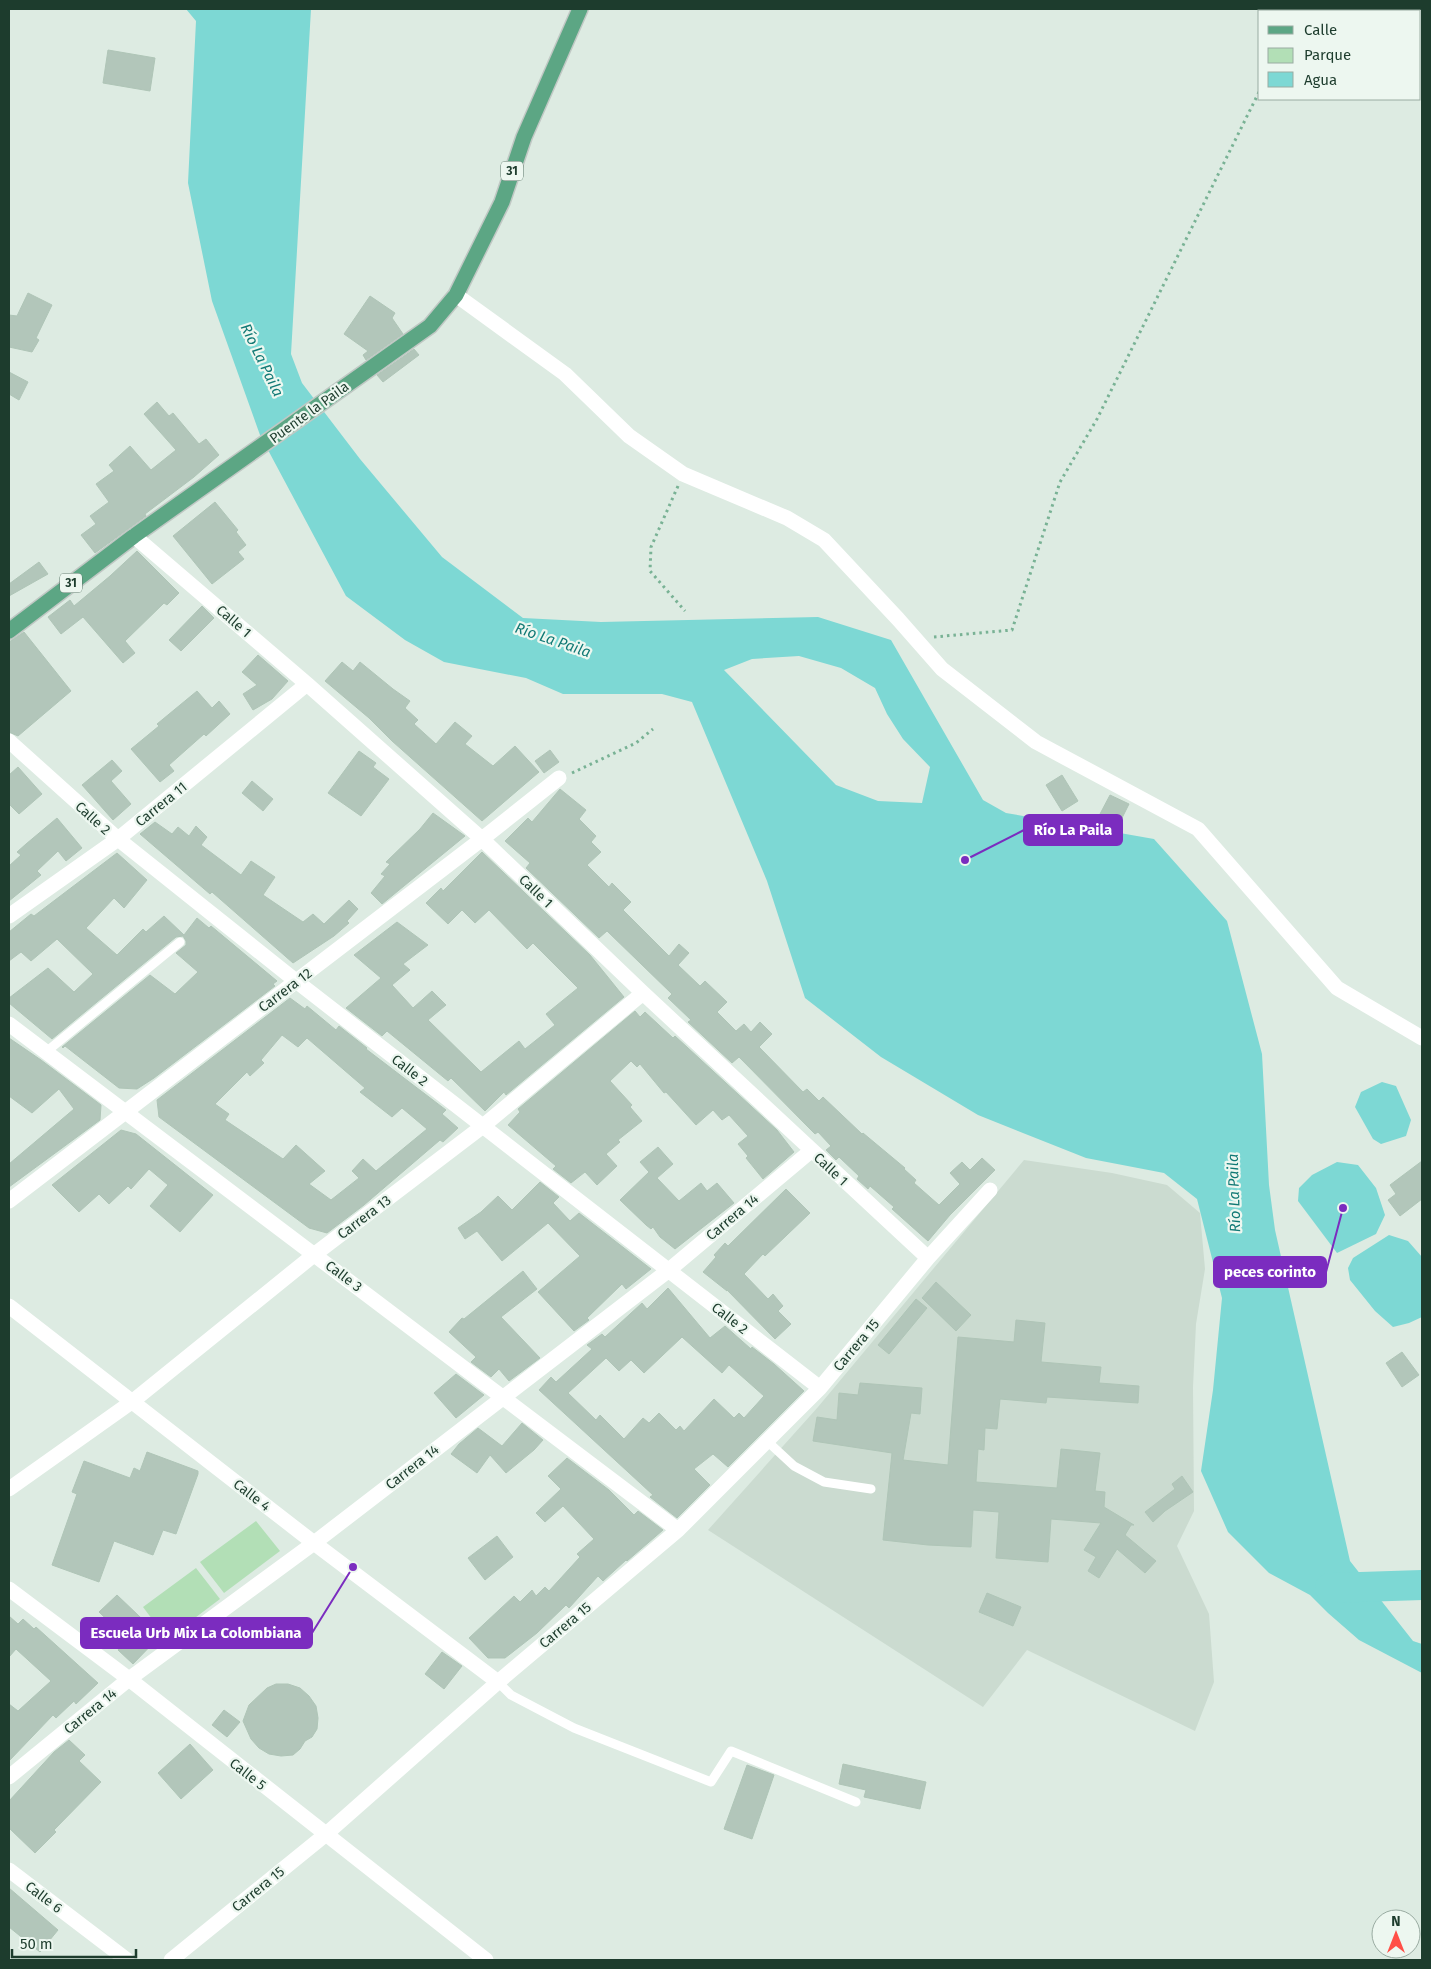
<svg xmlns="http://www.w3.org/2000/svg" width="1431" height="1969" font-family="'Fira Sans',sans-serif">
<rect width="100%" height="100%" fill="#ddebe2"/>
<path fill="#cbdbd0" d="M1024,1160L1112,1173L1167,1185L1200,1213L1205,1269L1196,1324L1193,1387L1194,1511L1177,1546L1209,1614L1214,1682L1195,1731L1027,1650L983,1707L708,1530L818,1407Z"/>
<path fill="#b2dfb6" d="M256,1521L280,1551L224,1593L200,1562Z
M196,1568L220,1599L167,1639L143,1607Z"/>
<path fill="#7dd8d4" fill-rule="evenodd" d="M186,9H311L291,354L302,383L360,459L442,557L523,618L601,622L818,617L891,640L983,800L1006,813L1154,839L1227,921L1262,1054L1269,1185L1275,1230L1350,1561L1413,1641L1422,1644V1673L1359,1640L1328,1613L1310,1595L1269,1573L1228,1532L1201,1471L1213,1390L1222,1298L1197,1199L1164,1173L1086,1158L978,1115L881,1057L805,998L767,881L692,702L662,694H563L526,678L444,662L405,640L346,596L260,435L212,301L188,183L196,21ZM799,656L841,668L875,688L887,714L903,739L930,767L922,803L878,801L836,785L724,670L752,659Z
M1382,1082L1396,1086L1411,1120L1406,1136L1381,1144L1373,1139L1355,1107L1361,1092Z
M1337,1162L1358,1165L1376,1188L1385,1215L1376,1234L1337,1253L1298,1201L1299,1188L1312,1175Z
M1389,1235L1408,1241L1422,1257V1317L1409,1323L1393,1327L1375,1311L1350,1280L1348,1268L1353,1258Z"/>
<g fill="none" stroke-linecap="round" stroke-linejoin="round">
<path stroke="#7dd8d4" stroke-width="30" d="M1330,1588L1422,1585"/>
</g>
<path fill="#b2c6ba" stroke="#afc5b7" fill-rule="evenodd" d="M108,50L155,58L150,91L103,83Z
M28,293L52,305L36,338L39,340L32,352L9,347V315L17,316Z
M370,296L395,313L392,318L403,334L366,360L363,355L368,351L344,334Z
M414,349L419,355L383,382L377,375Z
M9,372L28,382L19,400L9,394Z
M157,402L169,416L173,413L199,444L206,439L219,455L194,477L145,514L146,516L95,553L81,535L96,524L90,516L109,502L96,484L114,471L109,465L130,446L151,470L176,450L144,414Z
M215,502L238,530L236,532L246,545L238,552L244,559L212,584L173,536Z
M137,551L179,593L167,605L164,603L125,641L135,653L123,663L83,617L61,634L48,617L70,600L74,606L110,576Z
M39,562L48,574L9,596V584Z
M202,606L214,618L181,651L169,640Z
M24,632L71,691L18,736L9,732V642Z
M258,655L288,681L272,699L253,710L243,694L257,685L242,672Z
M342,662L353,671L360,662L393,689L410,701L405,708L418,720L414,724L436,744L455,722L472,736L465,744L493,766L515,746L539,772L482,821L392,741L369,718L325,681Z
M197,691L212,708L219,701L230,714L206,736L204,734L169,765L174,771L160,782L131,749L159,726L157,724Z
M550,750L559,762L544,773L535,761Z
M359,751L376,763L373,767L389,779L361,816L328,793Z
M112,760L122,771L111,781L131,804L113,820L82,785Z
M18,767L42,794L19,814L9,804V775Z
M1062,775L1078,801L1062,811L1046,785Z
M252,781L273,799L263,811L242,793Z
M560,789L586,810L579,819L596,836L591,842L601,852L587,865L609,887L612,883L631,902L623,910L669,956L679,944L689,953L678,965L700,986L705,981L727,1002L717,1012L736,1031L744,1024L751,1032L760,1022L772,1034L759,1047L803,1092L807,1089L819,1101L823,1097L862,1134L863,1133L905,1168L904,1169L916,1180L914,1183L939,1205L960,1184L950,1173L962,1162L970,1170L982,1158L995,1170L950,1215L928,1241L892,1209L894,1207L870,1186L868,1189L857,1179L859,1176L839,1157L836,1160L826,1150L831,1146L818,1132L815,1134L808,1127L739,1057L732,1063L688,1022L691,1020L668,998L672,994L607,931L599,938L526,868L530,863L505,841L528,818L532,822Z
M1110,795L1129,804L1119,824L1100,814Z
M433,813L465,836L382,904L371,893L385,876L381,874L390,864L386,862L420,829Z
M57,818L82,848L66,861L58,851L37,871L41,875L9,901V866L21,855L17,852L26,844Z
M155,822L172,834L178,827L189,836L196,826L207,837L201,845L241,875L251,861L275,877L263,895L303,922L313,914L324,924L349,900L358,909L347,921L349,923L334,936L293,963L212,892L210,894L140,834Z
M482,852L590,955L624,997L506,1095L504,1092L485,1111L451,1078L448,1081L387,1031L382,1036L346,1008L381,978L354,955L397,922L428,945L403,964L410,970L392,985L413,1008L432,991L446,1005L428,1020L481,1072L519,1041L525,1049L555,1025L546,1014L578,988L533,943L527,949L489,910L475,923L462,910L448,924L426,903L441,888L443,891Z
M117,853L147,880L124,908L114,898L86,928L117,955L143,929L146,932L164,916L184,935L197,918L209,928L211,926L277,981L273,984L275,986L154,1078L137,1089L119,1088L65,1046L63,1048L62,1047L150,975L175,994L198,972L176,953L186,945V941L183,936L176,937L52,1039L9,1003V998L48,968L74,992L93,974L57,939L31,961L21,952L9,961V932L31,914L34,916Z
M290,998L305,1009L307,1006L336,1030L339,1026L367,1048L366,1049L446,1110L442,1114L458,1128L443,1142L440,1140L364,1205L327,1233L309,1228L159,1117L157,1100ZM282,1035L298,1047L307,1038L365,1088L360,1092L392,1117L402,1108L427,1129L376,1171L363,1159L352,1171L359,1178L331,1200L309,1184L325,1171L296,1145L283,1159L225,1120L229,1114L215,1104L247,1072L250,1076L264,1063L261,1060Z
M635,1011L640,1017L645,1012L673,1038L675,1036L777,1130L794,1152L763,1179L746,1158L748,1156L738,1144L748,1136L729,1115L722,1120L713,1110L696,1125L666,1092L664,1093L640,1064L637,1067L631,1061L610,1081L632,1105L630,1107L642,1121L618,1140L620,1142L606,1154L617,1166L597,1185L585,1172L571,1183L553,1169L556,1166L508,1125L520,1112L518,1109Z
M9,1038L41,1060L101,1105L100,1120L9,1187V1164L74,1109L59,1089L32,1113L9,1096Z
M121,1130L136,1134L213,1195L180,1232L150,1206L168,1185L149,1169L131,1189L128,1186L109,1204L99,1194L79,1212L52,1185Z
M658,1147L673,1164L657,1178L679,1201L701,1183L707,1191L717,1183L734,1203L675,1249L660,1237L653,1227L651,1229L646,1225L620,1200L649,1172L640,1162Z
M1422,1161V1199L1400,1216L1388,1200L1396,1194L1390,1185Z
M540,1182L559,1197L553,1203L570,1221L579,1213L651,1269L626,1289L622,1284L587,1318L589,1320L574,1331L538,1292L580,1256L548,1223L502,1261L477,1231L465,1239L458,1228L481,1212L498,1196L512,1210Z
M786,1189L810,1213L765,1256L763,1254L744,1274L768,1299L773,1294L783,1306L778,1311L791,1324L775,1339L727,1290V1291L703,1272L716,1257L714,1255L725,1243L728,1246Z
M523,1271L537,1289L501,1317L540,1358L509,1381L499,1369L491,1377L471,1362L476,1357L449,1332L462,1318L464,1319Z
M936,1282L971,1315L956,1331L922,1298Z
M668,1288L710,1338L725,1326L751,1349L752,1347L774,1364L804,1391L728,1467L713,1454L694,1469L710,1485L677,1518L650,1497L653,1495L539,1390L551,1377L556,1382L592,1349L587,1345L602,1334L605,1337L642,1303L647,1309ZM682,1337L722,1373L729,1365L764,1396L744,1418L739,1413L734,1418L714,1399L684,1431L680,1426L676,1430L659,1413L649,1423L643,1418L624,1439L600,1415L596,1420L568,1393L606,1358L619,1371L631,1360L644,1373Z
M916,1299L927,1308L889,1354L878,1345Z
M1016,1320L1045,1323L1041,1362L1101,1367L1099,1383L1139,1386L1138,1403L1047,1397L1046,1403L1000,1399L997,1429L985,1428L984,1450L978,1449L976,1482L1057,1488L1061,1449L1100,1453L1095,1491L1105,1492L1104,1507L1134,1525H1131L1125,1535L1156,1561L1145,1573L1117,1549L1099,1578L1088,1571L1096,1557L1084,1550L1101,1523L1051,1519L1048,1562L996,1558L999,1512L973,1510L971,1547L928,1545L883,1540L892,1453L813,1441L817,1417L837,1420L839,1393L858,1395L860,1383L922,1388L920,1414L911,1413L903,1460L948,1465L958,1337L1014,1342Z
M1402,1352L1419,1375L1402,1387L1386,1363Z
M456,1374L484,1395L456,1418L434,1393Z
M522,1423L543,1440L534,1450L506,1473L490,1455L477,1473L451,1454L459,1444L478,1428L502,1446Z
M147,1452L198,1471V1474L176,1534L163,1530L153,1555L114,1541L99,1582L52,1565L77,1494L72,1492L84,1461L130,1478L134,1468L140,1471Z
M567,1458L609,1490L634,1515L638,1511L663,1530L627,1561L626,1560L603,1581L598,1576L569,1608L566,1605L537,1633L505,1658H488L469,1638L514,1596L520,1602L532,1590L536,1596L545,1587L549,1591L580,1557L577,1554L594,1539L563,1506L545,1522L536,1513L561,1489L548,1476Z
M1182,1476L1193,1492L1165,1511L1153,1522L1145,1512L1175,1489L1172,1484Z
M497,1536L513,1557L485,1580L468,1558Z
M987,1593L1021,1607L1013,1626L979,1612Z
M117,1595L160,1636L133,1664L118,1650L127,1639L99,1612Z
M9,1616L18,1624L23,1619L34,1629L36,1627L98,1683L76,1704L74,1701L56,1718L53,1715L9,1761V1704L18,1711L51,1681L16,1649L9,1657Z
M442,1652L462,1666L444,1689L425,1674Z
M276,1684H288L300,1688L309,1696L316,1706L318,1718L317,1729L312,1737L305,1741L300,1749L293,1755L281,1756L269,1754L259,1748L251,1739L243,1721L249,1705L267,1688Z
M224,1710L240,1722L227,1737L212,1725Z
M69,1740L85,1755L79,1761L101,1782L54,1830L56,1832L35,1853L9,1828V1801L54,1752Z
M190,1744L213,1770L181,1799L158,1773Z
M843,1764L926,1782L920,1809L864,1797L866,1790L839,1784Z
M747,1765L774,1775L752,1839L724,1829Z
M9,1888L58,1930L40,1952L9,1927Z"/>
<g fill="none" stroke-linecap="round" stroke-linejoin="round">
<g stroke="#c0c8c4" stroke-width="18">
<path id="primary" d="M9,631L134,536L430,326L456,295L502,202L524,137L580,9"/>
</g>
<path stroke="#79b295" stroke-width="3" stroke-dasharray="2.5 4" stroke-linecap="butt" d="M1298,11L1299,9
M678,486L651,547L650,571L685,611
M934,637L1012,630L1060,482L1097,419L1260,90
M572,773L636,743L653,729"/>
<path stroke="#fff" stroke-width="9" d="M46,1052L180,942
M767,1441L794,1466L824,1482L871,1489
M498,1682L511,1695L574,1728L711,1782L731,1751L856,1802"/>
<path stroke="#fff" stroke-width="15" d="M456,295L565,374L629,436L683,474L787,518L824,540L898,619L942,669L1036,742L1198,829L1337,988L1422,1038
M134,536L307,684L482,839L643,993L928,1258
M9,741L118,839L296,981L820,1388
M9,916L118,839L307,684
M9,1024L678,1530
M9,1201L482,839L559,778
M9,1306L314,1543L498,1682
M9,1489L133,1401L315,1254L483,1126L643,993
M9,1589L129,1679L486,1960
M9,1777L129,1679L314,1543L669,1270L812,1150
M9,1870L127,1960
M171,1960L325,1835L498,1682L678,1530L820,1388L928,1258L990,1190"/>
<use href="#primary" stroke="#5ca684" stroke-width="15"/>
</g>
<g text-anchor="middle" stroke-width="4.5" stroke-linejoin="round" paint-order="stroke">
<g fill="#edf7f0" stroke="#5b7468" stroke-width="1">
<rect x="501" y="161.5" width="22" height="19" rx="4"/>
<rect x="60" y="573.5" width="22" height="19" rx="4"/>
</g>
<g font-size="12" font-weight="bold" fill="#1d3c2d">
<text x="512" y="175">31</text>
<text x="71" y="587">31</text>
</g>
<g font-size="14" fill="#1d3c2d" stroke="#edf7f0">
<text transform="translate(309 412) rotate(-36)" y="5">Puente la Paila</text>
<text transform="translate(234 621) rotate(41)" y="5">Calle 1</text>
<text transform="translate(161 804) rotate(-39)" y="5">Carrera 11</text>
<text transform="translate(93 818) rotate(42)" y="5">Calle 2</text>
<text transform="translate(536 891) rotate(44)" y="5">Calle 1</text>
<text transform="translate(285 990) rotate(-37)" y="5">Carrera 12</text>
<text transform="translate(410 1070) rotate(38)" y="5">Calle 2</text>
<text transform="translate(831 1169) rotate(43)" y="5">Calle 1</text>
<text transform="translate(364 1217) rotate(-37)" y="5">Carrera 13</text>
<text transform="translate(732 1217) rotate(-40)" y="5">Carrera 14</text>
<text transform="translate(344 1276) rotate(37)" y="5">Calle 3</text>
<text transform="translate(730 1318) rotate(38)" y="5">Calle 2</text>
<text transform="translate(856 1345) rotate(-50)" y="5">Carrera 15</text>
<text transform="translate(412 1467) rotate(-38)" y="5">Carrera 14</text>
<text transform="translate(252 1495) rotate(38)" y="5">Calle 4</text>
<text transform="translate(565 1625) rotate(-40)" y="5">Carrera 15</text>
<text transform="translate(90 1711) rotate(-39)" y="5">Carrera 14</text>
<text transform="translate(248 1774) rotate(38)" y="5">Calle 5</text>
<text transform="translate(258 1889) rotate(-39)" y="5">Carrera 15</text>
<text transform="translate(44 1897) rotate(37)" y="5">Calle 6</text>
</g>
<g font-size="15" font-style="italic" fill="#117975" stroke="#edf7f0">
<text transform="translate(262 360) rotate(64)" y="5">Río La Paila</text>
<text transform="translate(553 640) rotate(19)" y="5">Río La Paila</text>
<text transform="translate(1234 1193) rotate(-92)" y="5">Río La Paila</text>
</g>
</g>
<path fill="none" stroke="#7b2cbf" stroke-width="2" d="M965 860L1024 830M1343 1208L1326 1272M353 1567L312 1633"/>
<g fill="#7b2cbf" stroke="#edf7f0" stroke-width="2">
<circle cx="965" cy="860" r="5"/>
<circle cx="1343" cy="1208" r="5"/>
<circle cx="353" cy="1567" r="5"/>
</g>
<g fill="#7b2cbf" stroke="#7b2cbf" stroke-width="2">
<rect x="1024" y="815" width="98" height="30" rx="5"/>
<rect x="1214" y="1257" width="112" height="30" rx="5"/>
<rect x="81" y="1618" width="231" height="30" rx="5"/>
</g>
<g font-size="15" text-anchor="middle" font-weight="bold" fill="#fff">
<text x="1073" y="835">Río La Paila</text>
<text x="1270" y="1277">peces corinto</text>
<text x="196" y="1638">Escuela Urb Mix La Colombiana</text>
</g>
<rect width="1431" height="1969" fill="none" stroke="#1d3c2d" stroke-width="20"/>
<rect x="1258" y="10" width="162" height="90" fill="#edf7f0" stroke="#9aaca2"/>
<rect x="1268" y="26" width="25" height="8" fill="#5ca684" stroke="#9aaca2"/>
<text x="1304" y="35" font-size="15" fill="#1d3c2d">Calle</text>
<rect x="1268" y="48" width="25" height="15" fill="#b2dfb6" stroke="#9aaca2"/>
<text x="1304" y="60" font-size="15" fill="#1d3c2d">Parque</text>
<rect x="1268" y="72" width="25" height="15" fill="#7dd8d4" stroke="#9aaca2"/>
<text x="1304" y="85" font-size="15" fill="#1d3c2d">Agua</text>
<g transform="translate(1396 1934)"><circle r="24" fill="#edf7f0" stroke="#9aaca2"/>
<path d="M0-4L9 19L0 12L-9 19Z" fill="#ff4f47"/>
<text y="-8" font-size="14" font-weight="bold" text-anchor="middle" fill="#1d3c2d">N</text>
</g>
<path d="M12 1949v8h124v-8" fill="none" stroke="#1d3c2d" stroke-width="2.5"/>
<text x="20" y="1949" font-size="15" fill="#1d3c2d" stroke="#edf7f0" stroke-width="4" paint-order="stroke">50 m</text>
</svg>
